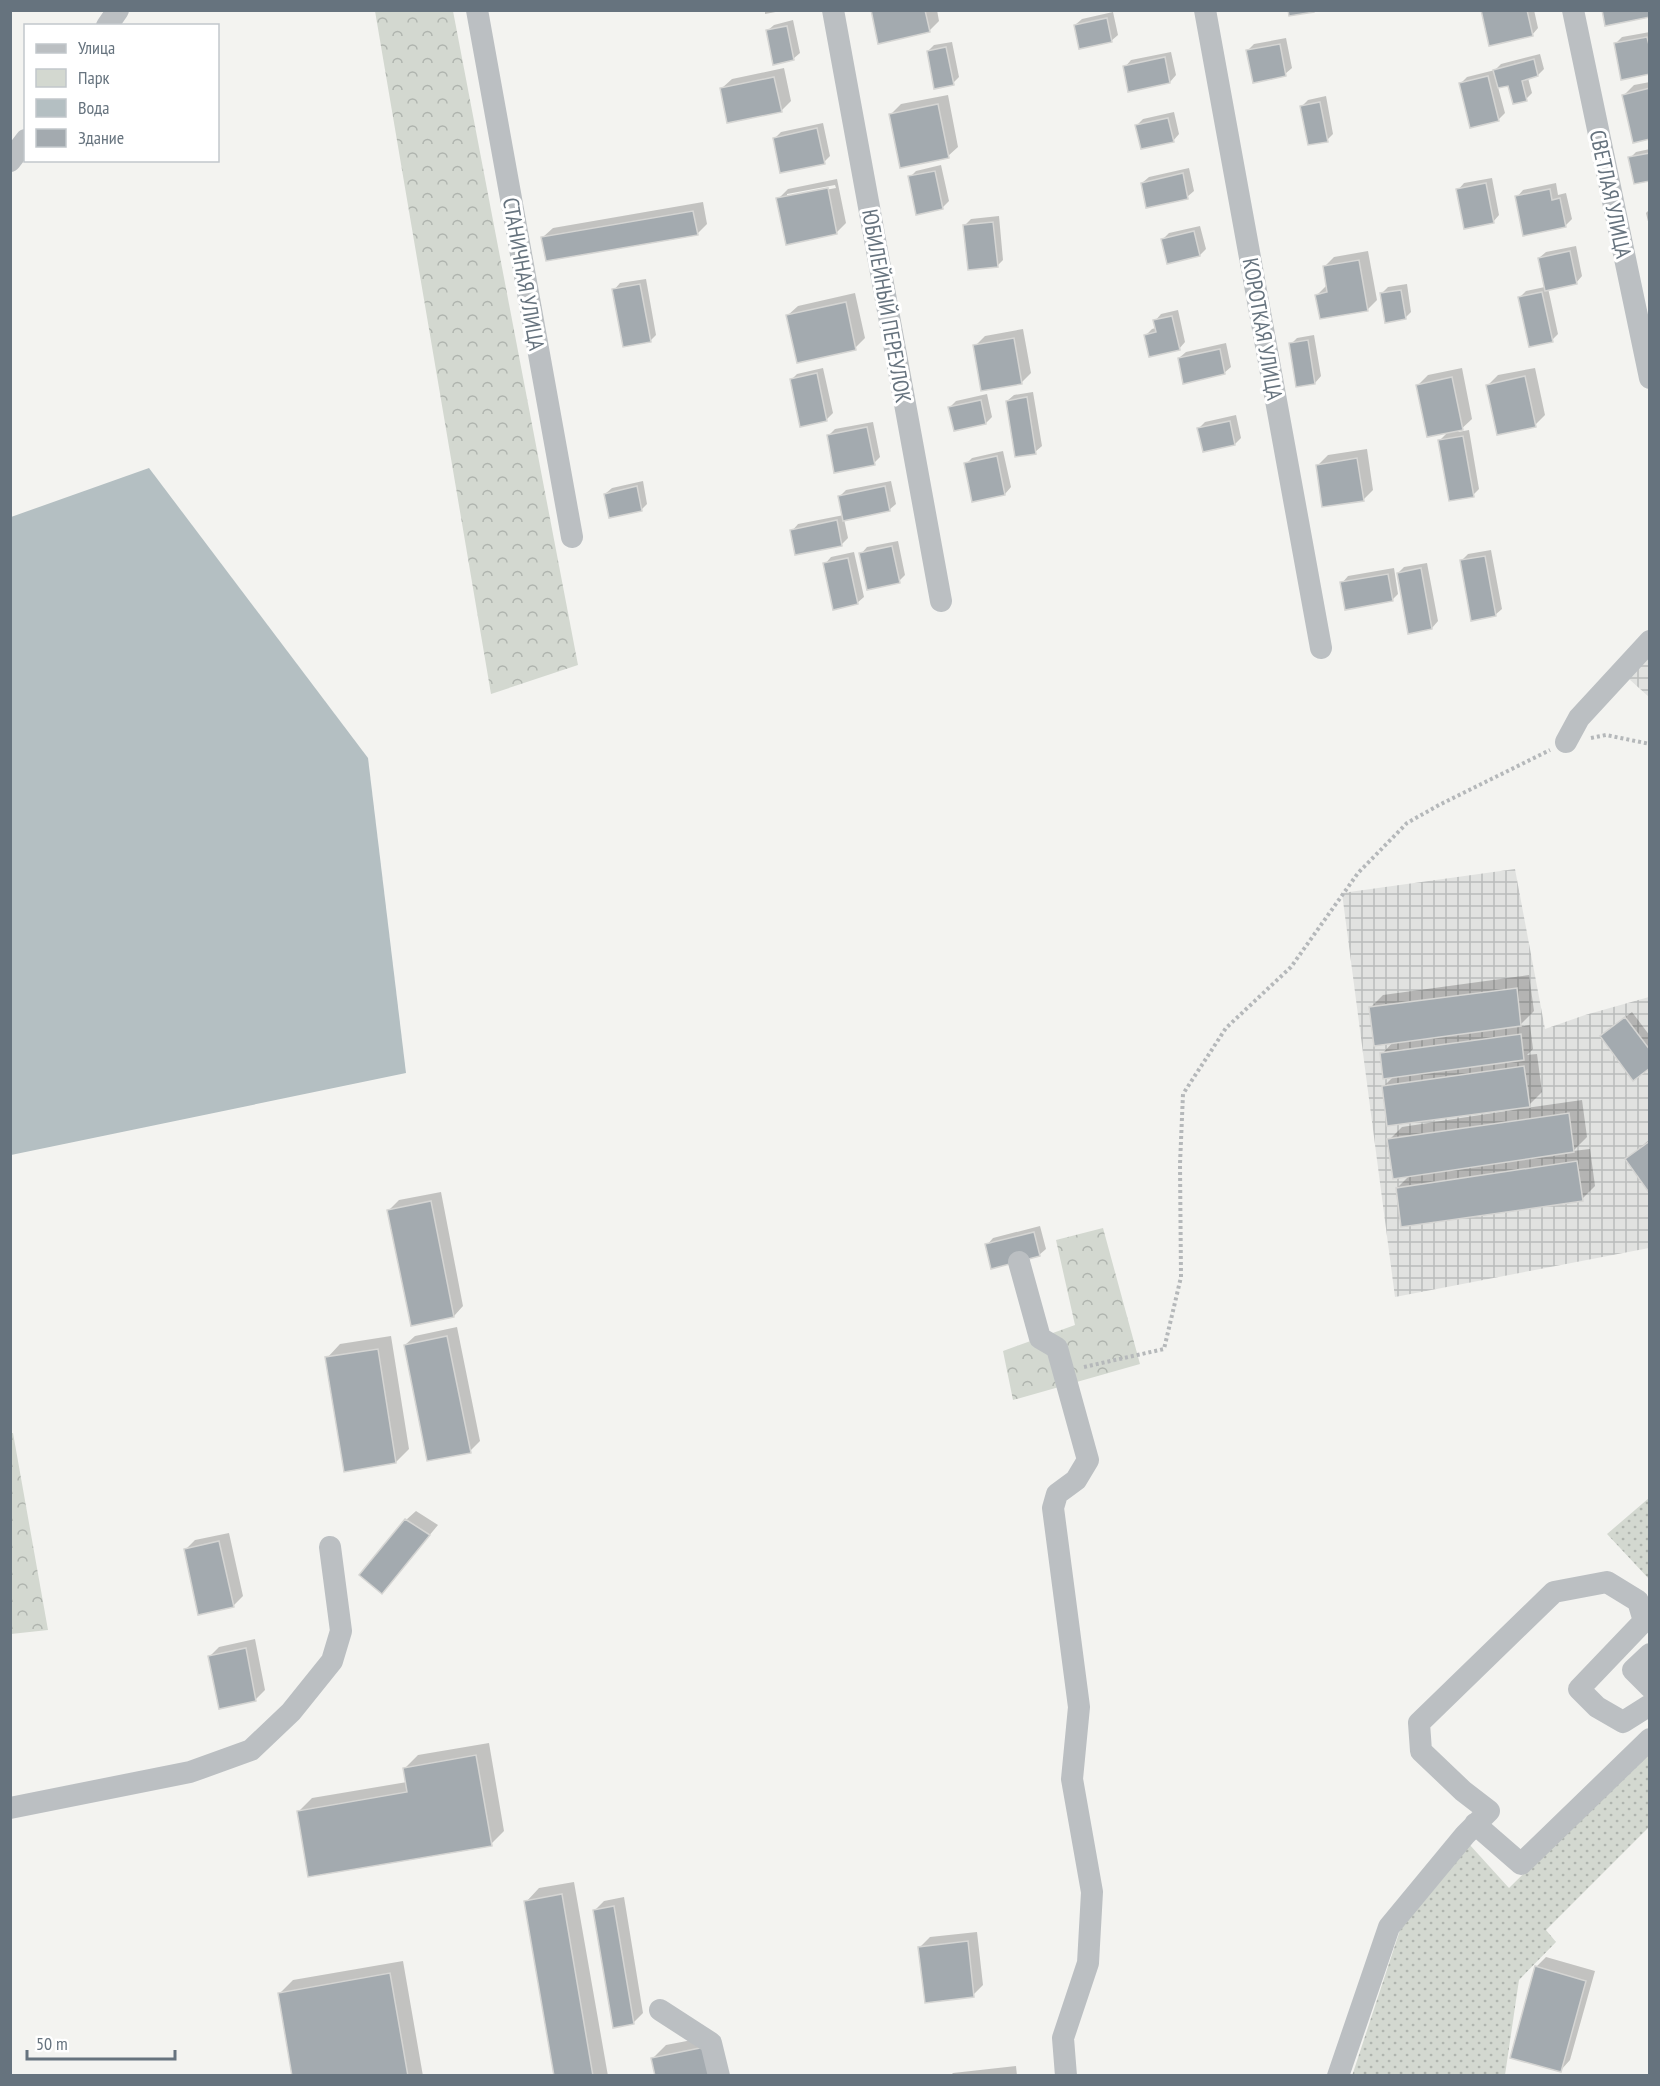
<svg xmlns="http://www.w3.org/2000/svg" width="1660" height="2086" font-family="'PT Sans Narrow',sans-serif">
<defs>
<pattern id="industrial-grid" width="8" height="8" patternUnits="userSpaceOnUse" patternTransform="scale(1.5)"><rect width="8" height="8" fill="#e1e2e0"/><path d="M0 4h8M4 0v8" fill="none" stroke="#babcbb"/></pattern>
<pattern id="green-dots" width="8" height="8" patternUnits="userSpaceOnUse" patternTransform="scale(1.5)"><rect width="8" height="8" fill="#d3d8d0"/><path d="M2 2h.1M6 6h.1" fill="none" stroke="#afb4ae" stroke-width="1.8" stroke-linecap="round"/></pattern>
<pattern id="forest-crowns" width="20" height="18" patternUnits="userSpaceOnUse" patternTransform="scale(1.5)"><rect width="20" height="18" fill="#d3d8d0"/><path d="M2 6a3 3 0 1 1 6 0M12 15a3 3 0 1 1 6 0" fill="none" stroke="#afb4ae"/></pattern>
</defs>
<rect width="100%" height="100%" fill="#f3f3f0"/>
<path fill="url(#industrial-grid)" d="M1649,655V697L1629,679Z
M1515,869L1545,1029L1585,1015L1649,997V1248L1395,1297L1342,893Z"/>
<path fill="url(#green-dots)" d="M1649,1498V1579L1607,1534Z
M1649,1751V1827L1546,1930L1556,1942L1519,1980L1505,2075L1352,2076L1400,1930L1469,1844L1509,1888Z"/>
<path fill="url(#forest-crowns)" d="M375,11H453L578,665L491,694Z
M1103,1228L1140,1364L1013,1400L1003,1351L1075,1325L1056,1240Z
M11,1433H13L48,1630L11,1634Z"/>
<path fill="#b4bfc2" d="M149,468L368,758L406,1073L11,1155V517Z"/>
<path fill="#0003" fill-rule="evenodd" d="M765,10H786L765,14Z
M872,10H937L939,21L929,31Z
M1482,10H1534L1538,28L1532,35Z
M1113,12L1118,35L1111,41L1075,25L1082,19Z
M793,20L800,53L793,59L767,31L774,25Z
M1650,32V73L1616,43L1622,37Z
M1286,38L1292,68L1285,74L1248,50L1254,44Z
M952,42L959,77L953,83L928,51L934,45Z
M1171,52L1176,75L1170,82L1125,67L1131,60Z
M1540,54L1544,69L1538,75L1528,78L1532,93L1526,99L1509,84L1498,87L1505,113L1499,119L1461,83L1467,77L1495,70L1501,64Z
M784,68L791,101L781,111L722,88L732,79Z
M1650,82V137L1624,95L1634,85Z
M948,95L958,147L948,156L891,114L901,104Z
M1326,96L1333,134L1327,140L1302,106L1308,100Z
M1174,112L1179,134L1173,141L1137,125L1143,119Z
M823,123L830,156L824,162L775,138L781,132Z
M1650,149V179L1630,158L1636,152Z
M941,165L949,201L942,208L910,177L916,171Z
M1189,168L1194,191L1187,197L1142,183L1149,177Z
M1492,178L1499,215L1493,222L1458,190L1464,183Z
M837,179L846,223L836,233L778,199L788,189ZM835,185L836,188L787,197V194Z
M1556,183L1558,195L1566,193L1572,219L1566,225L1524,234L1517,197L1523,190Z
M703,202L707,224L697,234L543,237L553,228Z
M1650,209V230L1646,213Z
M999,216L1003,260L997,266L965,225L971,219Z
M1200,226L1206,249L1200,255L1163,239L1169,233Z
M1576,246L1582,276L1576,283L1548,288L1558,334L1552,340L1520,297L1526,291L1545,287L1539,258L1546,252Z
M1368,251L1377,300L1367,310L1317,295L1328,284L1324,267L1334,257Z
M646,279L656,335L650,341L614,290L620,283Z
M1407,284L1411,312L1405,318L1381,294L1388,287Z
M855,293L865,338L855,348L788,315L798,306Z
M1178,310L1185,342L1179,349L1146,335L1152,329L1156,328L1155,321L1161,314Z
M1023,329L1031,373L1021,383L975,346L985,336Z
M1314,335L1321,376L1315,383L1291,344L1297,338Z
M1226,343L1231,367L1224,373L1179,358L1186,352Z
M823,368L833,413L826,420L791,380L797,374Z
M1462,368L1472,419L1458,432L1469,430L1479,489L1473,495L1439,441L1449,431L1418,385L1428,375Z
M1535,368L1545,415L1535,425L1488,385L1498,375Z
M1033,392L1042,446L1035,452L1007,401L1014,395Z
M987,394L992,417L986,423L950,407L956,401Z
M1236,415L1241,438L1235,444L1199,428L1205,422Z
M873,422L880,457L874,463L828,436L835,429Z
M1367,449L1373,490L1363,500L1318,465L1328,455Z
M1003,451L1011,487L1005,494L966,464L972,458Z
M643,481L647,504L641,510L605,494L612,488Z
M891,481L896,504L889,510L844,519L848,538L842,544L792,531L798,524L844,515L840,496L846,490Z
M898,541L905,575L899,581L861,554L867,547Z
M1491,550L1502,609L1495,615L1462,560L1468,554Z
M854,552L864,597L857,603L825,564L831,557Z
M1427,563L1438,621L1432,628L1398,573L1404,567Z
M1394,568L1398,594L1392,600L1342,583L1348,576Z
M1529,975L1534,1011L1518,1027L1530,1025L1533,1049L1527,1055L1537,1054L1542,1092L1526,1108L1582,1100L1587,1137L1573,1151L1590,1149L1595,1186L1582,1199L1397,1188L1411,1174L1389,1140L1402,1127L1513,1110V1107L1383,1087L1394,1076L1382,1054L1394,1041L1370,1008L1383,995Z
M1632,1012L1650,1036V1066L1608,1030Z
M1650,1139V1192L1627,1159Z
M441,1192L463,1306L454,1316L389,1210L399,1200Z
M1040,1226L1046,1249L1039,1255L987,1245L993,1238Z
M457,1327L480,1441L470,1451L405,1345L415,1336Z
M391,1336L409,1449L396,1462L327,1358L340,1344Z
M416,1511L438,1525L382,1592L406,1520Z
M229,1533L243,1596L233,1606L185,1550L195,1540Z
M255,1639L265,1690L255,1700L210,1656L219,1647Z
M489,1743L504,1831L491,1844L299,1811L312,1798L407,1782L405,1768L418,1755Z
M574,1882L608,2076H555L526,1902L539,1888Z
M624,1897L643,2013L633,2023L595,1910L604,1901Z
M977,1932L983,1985L973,1995L920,1947L930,1937Z
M1546,1957L1595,1971L1570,2060L1561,2070L1536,1967Z
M403,1961L423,2076H294L279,1994L293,1980Z
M718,2035L726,2076L653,2058L666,2045Z
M1016,2066L1017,2076H950L953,2073Z"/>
<path fill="#a3aaaf" stroke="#d5d5d3" stroke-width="1.5" d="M871,10H925L930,32L878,44Z
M1288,10H1314V12L1289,16Z
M1481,10H1527L1533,36L1489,46Z
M1602,10H1650V17L1605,26Z
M1107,18L1112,42L1079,49L1074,25Z
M787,26L794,60L773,65L766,30Z
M1647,37L1650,49V74L1621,80L1614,43Z
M1280,44L1286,76L1253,83L1246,50Z
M946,47L954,85L934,89L927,51Z
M1165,57L1170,83L1128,92L1123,66Z
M1534,59L1538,76L1522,81L1527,101L1513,104L1508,86L1498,88L1493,70Z
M1488,76L1499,121L1470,128L1459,83Z
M774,77L782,112L727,123L720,88Z
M1650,88V139L1633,143L1622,95Z
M1320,102L1328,142L1308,145L1300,106Z
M938,104L949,158L900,168L889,114Z
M1168,118L1174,142L1141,149L1135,125Z
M817,128L825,164L780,173L773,138Z
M1650,153V181L1634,184L1628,157Z
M935,171L943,209L916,215L908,176Z
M1183,173L1188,199L1146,208L1141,183Z
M1486,183L1494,223L1464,229L1456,189Z
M828,188L837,234L786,245L776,198Z
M1550,189L1552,200L1560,198L1566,227L1523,236L1515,196Z
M693,211L698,235L546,261L541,237Z
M993,222L998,267L968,270L963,225Z
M1194,231L1200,256L1167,264L1161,239Z
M1570,251L1577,284L1545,291L1538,258Z
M1359,260L1368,311L1320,319L1315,295L1327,292L1323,266Z
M640,284L651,342L623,347L612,289Z
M1401,290L1406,319L1385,323L1380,293Z
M1542,292L1553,342L1529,347L1518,297Z
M846,302L856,350L797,363L786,315Z
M1172,316L1180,350L1149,357L1144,335L1156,332L1153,320Z
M1014,338L1022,384L981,391L973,345Z
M1308,340L1315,384L1296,387L1289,343Z
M1220,349L1225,374L1183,384L1178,358Z
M817,373L827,421L800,427L790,379Z
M1525,376L1536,427L1497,435L1486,385Z
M1452,377L1463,430L1427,437L1416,385Z
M1027,397L1036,454L1015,457L1006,401Z
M981,400L986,424L954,431L948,407Z
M1230,421L1235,445L1203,452L1197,428Z
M867,427L875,465L834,473L827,435Z
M1463,436L1474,497L1449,501L1438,440Z
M997,456L1005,495L972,502L964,463Z
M1357,458L1364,501L1322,507L1316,465Z
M637,486L642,511L609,518L604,494Z
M885,486L890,511L843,521L838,496Z
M837,520L842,546L795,555L790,530Z
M892,546L900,583L867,590L859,553Z
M1485,556L1496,616L1471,621L1460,560Z
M848,558L858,604L833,610L823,563Z
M1421,568L1432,629L1408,634L1397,573Z
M1388,574L1393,601L1345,610L1340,582Z
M1517,988L1521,1026L1374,1046L1369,1007Z
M1625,1017L1650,1050V1068L1633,1081L1600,1036Z
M1521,1034L1524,1060L1383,1079L1380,1053Z
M1524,1066L1530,1107L1387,1126L1382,1086Z
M1569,1113L1574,1152L1393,1179L1387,1139Z
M1650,1141V1194L1625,1159Z
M1577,1161L1583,1201L1401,1227L1396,1188Z
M431,1201L454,1317L411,1326L387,1210Z
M1034,1232L1040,1256L991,1269L985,1244Z
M447,1336L471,1453L427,1461L404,1345Z
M378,1349L396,1463L344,1472L325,1357Z
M405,1519L430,1535L382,1594L359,1575Z
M219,1541L234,1607L198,1615L184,1549Z
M246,1648L256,1701L219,1709L208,1656Z
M476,1755L492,1846L308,1877L297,1811L407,1792L403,1768Z
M562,1894L593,2076H554L524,1901Z
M614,1906L634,2024L613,2028L593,1910Z
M968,1941L974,1997L925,2003L918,1947Z
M1535,1966L1586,1981L1561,2072L1510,2058Z
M390,1973L408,2076H292L278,1993Z
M705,2047L711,2076H655L651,2058Z"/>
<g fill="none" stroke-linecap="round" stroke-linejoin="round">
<path stroke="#b5b8ba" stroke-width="4" stroke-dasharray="3 3" stroke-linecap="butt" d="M1591,738L1606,735L1650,744
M1084,1367L1164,1349L1181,1277L1180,1164L1183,1094L1226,1028L1291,967L1358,873L1407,823L1439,805L1550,750"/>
<path stroke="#bbbfc2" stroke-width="22" d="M477,10L572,537
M833,10L941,601
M1205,10L1321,648
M1573,10L1650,378
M107,26L118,10
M10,161L26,140
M1566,742L1579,718L1650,641
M1019,1262L1040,1338L1057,1348L1088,1460L1076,1480L1057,1494L1053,1508L1079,1707L1072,1779L1092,1892L1088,1963L1063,2038L1066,2076
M1650,1654L1633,1670L1650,1687
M10,1808L190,1772L251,1750L291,1712L332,1661L341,1631L330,1547
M1475,1824L1521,1864L1650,1739
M660,2010L711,2043L719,2076
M1338,2076L1389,1927L1465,1835L1489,1811L1463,1791L1421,1751L1419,1723L1554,1592L1607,1582L1638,1601L1644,1621L1579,1689L1597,1707L1623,1722L1650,1705"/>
</g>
<g text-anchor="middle" stroke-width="6" stroke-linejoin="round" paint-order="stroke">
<g font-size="22" fill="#66737e" stroke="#fff">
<text transform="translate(1611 194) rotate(78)" y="8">СВЕТЛАЯ УЛИЦА</text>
<text transform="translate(524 274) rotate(80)" y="8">СТАНИЧНАЯ УЛИЦА</text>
<text transform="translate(887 306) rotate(80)" y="8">ЮБИЛЕЙНЫЙ ПЕРЕУЛОК</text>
<text transform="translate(1263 329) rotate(80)" y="8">КОРОТКАЯ УЛИЦА</text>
</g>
</g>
<rect width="1660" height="2086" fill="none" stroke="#66737e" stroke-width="24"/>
<rect x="24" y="24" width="195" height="138" fill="#ffffff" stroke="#c2c7cb" stroke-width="1.5"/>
<rect x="36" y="44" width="30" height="9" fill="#bbbfc2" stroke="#c2c7cb" stroke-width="1.5"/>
<text x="78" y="54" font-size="18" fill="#66737e">Улица</text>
<rect x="36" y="69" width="30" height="18" fill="#d3d8d0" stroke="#c2c7cb" stroke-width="1.5"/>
<text x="78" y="84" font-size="18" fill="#66737e">Парк</text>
<rect x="36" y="99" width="30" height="18" fill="#b4bfc2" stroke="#c2c7cb" stroke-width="1.5"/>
<text x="78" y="114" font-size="18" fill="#66737e">Вода</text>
<rect x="36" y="129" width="30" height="18" fill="#a3aaaf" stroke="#c2c7cb" stroke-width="1.5"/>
<text x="78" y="144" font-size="18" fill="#66737e">Здание</text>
<path d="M27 2050v9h148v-9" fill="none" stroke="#66737e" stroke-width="3"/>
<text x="36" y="2050" font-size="18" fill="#66737e" stroke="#ffffff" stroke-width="4.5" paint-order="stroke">50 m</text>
</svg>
